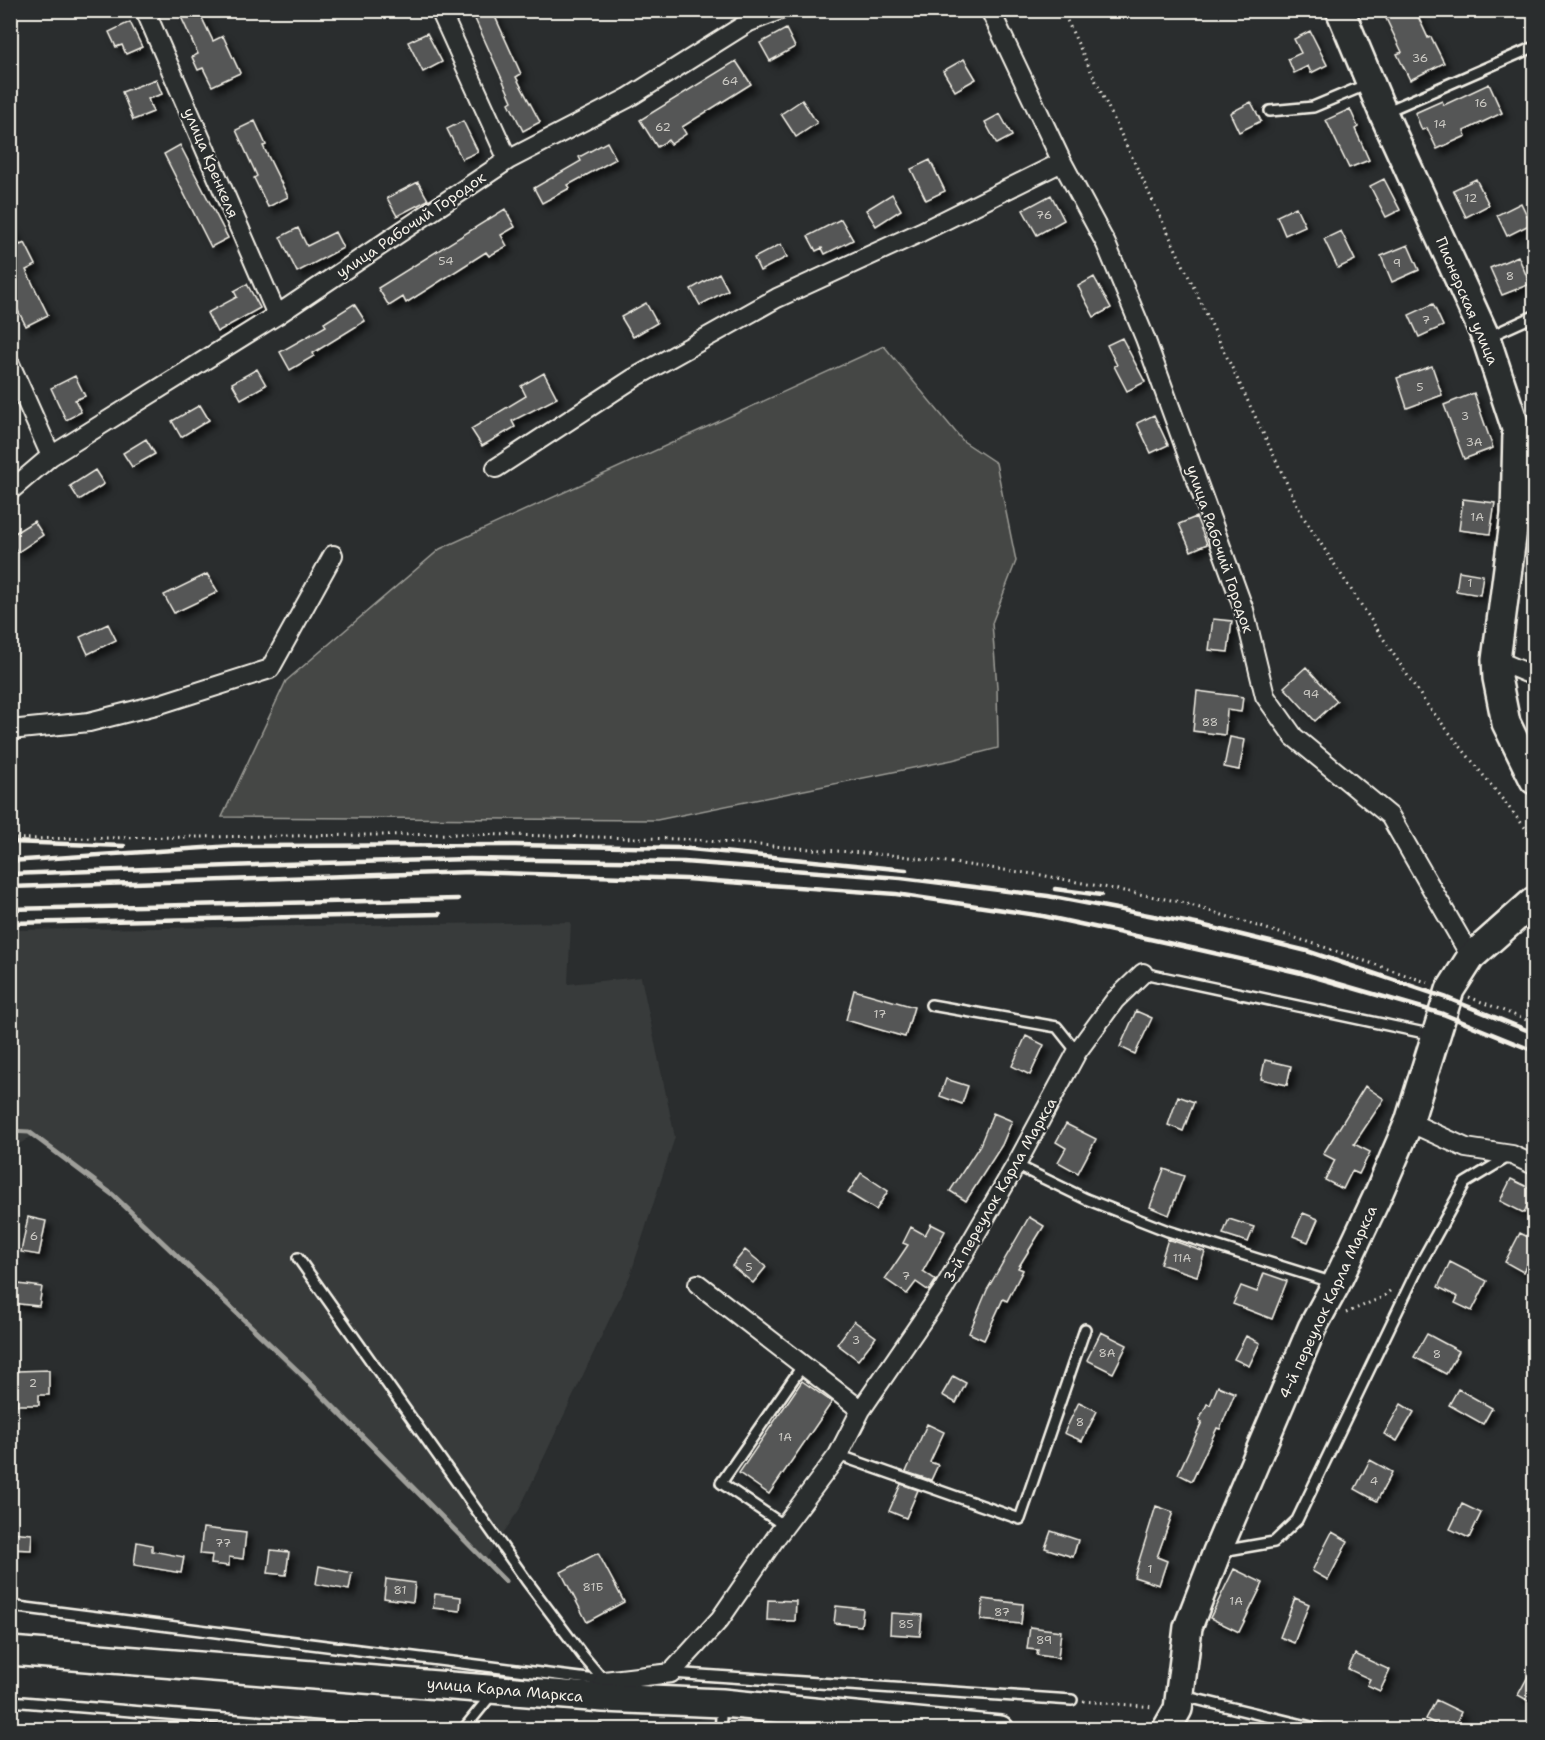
<svg xmlns="http://www.w3.org/2000/svg" width="1545" height="1740" font-family="'Shantell Sans',sans-serif">
<defs>
<filter id="shadow"><feDropShadow dx="5.5" dy="5.5" stdDeviation="3" flood-color="#0009"/></filter>
</defs>
<rect width="100%" height="100%" fill="#2a2d2e"/>
<filter id="ink" filterUnits="userSpaceOnUse"><feTurbulence type="fractalNoise" baseFrequency=".0167" numOctaves="2"/><feDisplacementMap in="SourceGraphic" scale="12" xChannelSelector="R" yChannelSelector="G"/><feConvolveMatrix kernelMatrix="1 2 1 2 8 2 1 2 1" color-interpolation-filters="sRGB"/></filter>
<g filter="url(#ink)">
<path fill="#373a3a" d="M571,922L568,984L641,977L675,1137L630,1276L519,1510L485,1560L113,1195L34,1135L11,1149V930Z"/>
<path fill="#444645" stroke="#9c9c96" stroke-width="1.5" d="M884,346L963,441L996,463L1016,561L992,623L997,687L998,748L952,760L657,820L222,817L286,681L440,549Z"/>
<g fill="none" stroke-linecap="round" stroke-linejoin="round">
<path stroke="#9f9f9a" stroke-width="5" d="M10,1131L29,1132L113,1195L299,1372L505,1581"/>
</g>
<path fill="#555756" stroke="#f4f1e8" stroke-width="1.5" filter="url(#shadow)" d="M178,10H198L213,41L223,36L240,73L212,86L203,68L198,70L192,57L198,54Z
M471,10H492L521,74L516,77L540,122L523,131L509,103L512,101Z
M1382,10H1415L1428,38L1431,37L1444,63L1410,80L1397,54L1402,52Z
M130,22L142,47L126,54L122,45L116,47L109,32Z
M786,29L795,47L770,61L760,43Z
M1310,31L1327,65L1311,73L1308,66L1294,73L1288,59L1301,53L1294,39Z
M427,33L442,62L423,72L408,42Z
M964,59L976,79L955,91L943,71Z
M736,61L751,84L682,127L686,134L671,144L668,140L657,147L640,120Z
M156,79L162,94L148,99L153,112L133,120L122,92Z
M1489,84L1502,113L1464,131L1466,136L1437,149L1427,128L1422,130L1415,113L1442,101L1444,105Z
M802,100L817,123L796,137L781,114Z
M1251,102L1261,121L1239,132L1230,113Z
M1350,109L1358,127L1355,129L1369,160L1349,168L1326,120Z
M1000,114L1012,136L997,144L985,122Z
M255,121L266,145L263,146L288,197L268,207L254,178L257,176L236,130Z
M463,121L478,152L462,159L447,129Z
M607,142L616,159L568,185L570,188L542,203L534,188L581,161L579,157Z
M180,145L228,238L211,247L164,154Z
M930,160L945,191L926,200L911,169Z
M1384,179L1400,210L1386,217L1370,186Z
M1476,179L1489,205L1466,217L1453,190Z
M418,182L428,200L397,216L387,198Z
M892,194L901,210L876,226L866,210Z
M1051,195L1064,220L1037,235L1023,210Z
M1521,203L1531,224L1507,236L1497,215Z
M1296,207L1305,226L1285,235L1277,216Z
M505,209L515,227L501,235L507,246L489,256L486,252L406,303L403,297L389,306L378,288Z
M841,219L853,240L825,254L822,248L816,251L808,236Z
M10,226L20,245L25,243L36,265L26,270L48,315L26,326L10,295Z
M298,228L307,246L335,232L343,248L297,272L280,237Z
M1341,231L1355,260L1338,268L1324,239Z
M781,244L787,257L760,271L754,258Z
M1408,245L1419,270L1392,282L1381,256Z
M1518,256L1530,284L1502,295L1490,268Z
M719,273L728,290L700,305L691,289Z
M1094,277L1111,308L1094,317L1078,286Z
M247,284L260,308L217,332L207,313L237,297L234,291Z
M646,303L657,323L633,337L621,317Z
M354,304L365,321L313,353L314,356L290,370L280,352L326,326L324,323Z
M1433,304L1443,326L1419,337L1409,315Z
M1122,338L1145,382L1127,391L1114,366L1117,365L1107,345Z
M1432,366L1442,395L1407,408L1397,378Z
M257,369L266,385L241,399L232,383Z
M544,373L557,398L512,421L515,427L482,446L471,429L526,396L521,386Z
M75,376L85,396L75,400L81,412L66,420L51,388Z
M1474,393L1493,448L1464,459L1444,405Z
M200,405L209,420L181,437L172,421Z
M1154,415L1168,445L1151,453L1137,423Z
M146,439L155,454L132,467L123,453Z
M95,470L104,484L79,500L70,486Z
M1463,499L1495,503L1490,534L1459,530Z
M1196,517L1207,544L1191,551L1179,524Z
M34,521L43,535L18,552L10,542V536Z
M1459,571L1483,575L1480,595L1456,591Z
M207,574L218,592L174,613L164,595Z
M1213,619L1232,621L1228,652L1209,650Z
M108,624L116,640L88,654L80,637Z
M1306,667L1337,701L1315,721L1284,687Z
M1197,691L1243,697L1241,712L1227,710L1225,735L1193,731Z
M1230,737L1245,740L1239,770L1224,767Z
M854,990L914,1007L905,1037L846,1020Z
M1136,1011L1152,1018L1135,1054L1120,1047Z
M1026,1036L1044,1045L1030,1075L1012,1066Z
M1265,1060L1291,1066L1287,1085L1261,1079Z
M946,1079L968,1086L962,1104L940,1096Z
M1365,1086L1384,1099L1354,1144L1370,1152L1359,1174L1352,1171L1343,1189L1325,1180L1335,1160L1323,1154Z
M1178,1096L1194,1102L1183,1131L1168,1125Z
M993,1113L1012,1121L1002,1145L966,1201L950,1191L980,1145Z
M1066,1124L1096,1139L1078,1173L1058,1162L1066,1148L1056,1142Z
M1164,1169L1184,1176L1169,1215L1150,1207Z
M861,1173L888,1191L876,1210L848,1193Z
M1511,1179L1534,1190L1524,1213L1500,1201Z
M1303,1213L1318,1219L1308,1242L1293,1236Z
M28,1217L46,1221L39,1255L21,1252Z
M1029,1217L1044,1226L1018,1268L1023,1270L1007,1301L1003,1299L984,1340L969,1333L987,1290Z
M1229,1219L1254,1227L1248,1242L1223,1234Z
M931,1224L945,1231L923,1271L936,1280L929,1291L916,1282L907,1294L885,1279L908,1245L903,1243L911,1227L925,1235Z
M1520,1233L1534,1240V1249L1523,1272L1505,1262Z
M1168,1239L1205,1252L1197,1276L1160,1264Z
M745,1250L766,1267L753,1283L732,1266Z
M1450,1262L1487,1281L1472,1311L1455,1303L1458,1297L1438,1287Z
M1264,1273L1287,1281L1272,1319L1233,1304L1241,1286L1257,1292Z
M10,1283L42,1287L39,1306L10,1303Z
M854,1321L876,1337L858,1360L837,1344Z
M1101,1332L1127,1345L1113,1373L1087,1360Z
M1427,1334L1459,1351L1446,1374L1414,1357Z
M1246,1336L1260,1343L1249,1366L1234,1359Z
M49,1370V1395H39V1405H17V1371Z
M953,1376L966,1383L956,1403L942,1395Z
M802,1381L832,1402L769,1494L739,1473Z
M1218,1386L1235,1393L1220,1429L1217,1428L1192,1481L1178,1474L1202,1422L1199,1421L1207,1404L1210,1405Z
M1458,1389L1492,1408L1483,1424L1449,1405Z
M1079,1402L1097,1411L1082,1441L1064,1433Z
M1401,1404L1414,1412L1397,1441L1384,1434Z
M927,1424L944,1432L930,1462L938,1465L931,1480L906,1472Z
M1370,1460L1392,1472L1377,1501L1355,1489Z
M901,1484L918,1490L906,1518L889,1511Z
M1462,1504L1481,1513L1469,1538L1450,1529Z
M1156,1506L1173,1512L1157,1557L1167,1561L1159,1585L1134,1577Z
M203,1528L246,1533L243,1559L229,1557V1566L211,1564L212,1555L200,1554Z
M1051,1531L1078,1540L1073,1557L1045,1548Z
M10,1532L32,1534L31,1550L10,1549Z
M1332,1532L1348,1541L1328,1580L1312,1571Z
M137,1542L152,1545V1551L184,1557L181,1573L134,1565Z
M271,1550L289,1552L286,1575L268,1573Z
M598,1553L624,1602L587,1622L561,1572Z
M319,1566L352,1573L349,1590L316,1584Z
M1234,1569L1263,1583L1239,1632L1210,1618Z
M386,1579L415,1583L413,1602L384,1598Z
M435,1594L461,1597L460,1611L433,1608Z
M1295,1598L1309,1604L1294,1643L1280,1637Z
M983,1599L1023,1604L1021,1624L981,1620Z
M768,1600L796,1601L795,1621L767,1620Z
M836,1606L863,1609L861,1626L834,1623Z
M891,1613L922,1615L920,1636L890,1634Z
M1030,1627L1061,1631L1058,1658L1037,1655L1038,1650L1027,1649Z
M1355,1654L1390,1670L1380,1691L1367,1685L1370,1679L1348,1669Z
M1534,1665V1704L1518,1695Z
M1436,1700L1461,1712L1453,1730H1446L1426,1719Z"/>
<g fill="none" stroke-linecap="round" stroke-linejoin="round">
<g stroke="#f4f1e8" stroke-width="14">
<path id="lane" d="M1270,111L1313,107L1368,84
M1385,112L1534,47
M1488,337L1534,316
M1143,973L1434,1035
M931,1005L1057,1027L1077,1052
M1016,1165L1086,1199L1168,1231L1334,1283
M298,1258L526,1580L583,1656L604,1681
M838,1455L1020,1519L1085,1329
M785,1526L721,1483L803,1365
M1222,1551L1274,1542L1297,1520L1419,1266L1465,1183L1508,1157
M10,1606L604,1681
M671,1673L1072,1700
M1183,1696L1324,1730
M10,1701L360,1730
M463,1730L492,1694
M720,1730L722,1705"/>
</g>
<g stroke="#f4f1e8" stroke-width="22">
<path id="street" d="M145,10L277,315
M440,10L508,160
M990,10L1062,162L1106,244L1145,338L1244,610L1265,696L1294,737L1390,816L1471,957
M10,364L51,456
M496,468L634,378L777,298L921,232L1062,162
M10,491L51,456L277,315L508,160L628,98L749,22L780,10
M1496,660L1534,676
M10,730L89,722L160,704L270,669L333,555
M1409,1122L1466,1148L1512,1155L1534,1165
M698,1284L861,1410
M603,1698L604,1681L671,1673L720,1619L777,1536L838,1455L861,1410L943,1290L1016,1165L1077,1052L1115,1000L1143,973"/>
</g>
<g stroke="#f4f1e8" stroke-width="32">
<path id="secondary" d="M1340,10L1383,113L1486,338L1517,432L1515,514L1496,660L1497,678L1506,723L1534,780
M10,1651L603,1698L722,1703L1000,1730
M1166,1730L1178,1709L1188,1627L1217,1552L1312,1328L1336,1284L1377,1197L1409,1122L1450,990L1471,957L1534,901"/>
</g>
<path stroke="#f4f1e8" stroke-width="3" stroke-dasharray="1.5 4.5" stroke-linecap="butt" d="M1062,10L1302,515L1425,702L1534,839
M10,839L466,834L681,839L902,856L1041,875L1181,902L1321,946L1429,983
M1469,997L1534,1023
M1346,1313L1383,1297L1392,1289
M1083,1701L1154,1707
M601,1730V1719"/>
<use href="#lane" stroke="#2a2d2e" stroke-width="9"/>
<use href="#street" stroke="#2a2d2e" stroke-width="18"/>
<use href="#secondary" stroke="#2a2d2e" stroke-width="27"/>
<path stroke="#f4f1e8" stroke-width="4.5" d="M10,842L124,846
M10,861L233,846L515,845L680,848L906,870
M10,874L283,864L470,859L684,862L901,878L1048,896L1201,925L1307,951L1447,998L1534,1033
M10,887L470,872L686,879L896,894L1043,916L1196,949L1301,973L1443,1014L1534,1051
M1055,889L1101,895
M10,909L458,899
M10,923L440,914"/>
</g>
</g>
<g text-anchor="middle" stroke-width="4.5" stroke-linejoin="round" paint-order="stroke">
<g font-size="12" fill="#cccac4">
<text x="1420" y="62">36</text>
<text x="730" y="85">64</text>
<text x="1481" y="107">16</text>
<text x="1440" y="128">14</text>
<text x="663" y="131">62</text>
<text x="1471" y="202">12</text>
<text x="1044" y="219">76</text>
<text x="446" y="265">54</text>
<text x="1397" y="267">9</text>
<text x="1510" y="280">8</text>
<text x="1426" y="324">7</text>
<text x="1420" y="391">5</text>
<text x="1465" y="420">3</text>
<text x="1474" y="446">3А</text>
<text x="1477" y="521">1А</text>
<text x="1470" y="587">1</text>
<text x="1311" y="698">94</text>
<text x="1210" y="726">88</text>
<text x="880" y="1018">17</text>
<text x="34" y="1240">6</text>
<text x="1182" y="1262">11А</text>
<text x="749" y="1271">5</text>
<text x="906" y="1280">7</text>
<text x="856" y="1344">3</text>
<text x="1107" y="1357">8А</text>
<text x="1437" y="1358">8</text>
<text x="33" y="1387">2</text>
<text x="1080" y="1426">8</text>
<text x="785" y="1441">1А</text>
<text x="1374" y="1485">4</text>
<text x="223" y="1547">77</text>
<text x="1150" y="1573">1</text>
<text x="593" y="1591">81Б</text>
<text x="400" y="1594">81</text>
<text x="1236" y="1605">1А</text>
<text x="1002" y="1616">87</text>
<text x="906" y="1628">85</text>
<text x="1044" y="1644">89</text>
</g>
<g font-size="15" fill="#f4f1e8" stroke="#2a2d2e">
<text transform="translate(211 163) rotate(67)" y="5">улица Кренкеля</text>
<text transform="translate(411 225) rotate(-34)" y="5">улица Рабочий Городок</text>
<text transform="translate(1467 301) rotate(67)" y="5">Пионерская улица</text>
<text transform="translate(1220 549) rotate(71)" y="5">улица Рабочий Городок</text>
<text transform="translate(1000 1190) rotate(-60)" y="5">3-й переулок Карла Маркса</text>
<text transform="translate(1328 1302) rotate(-65)" y="5">4-й переулок Карла Маркса</text>
<text transform="translate(505 1690) rotate(5)" y="5">улица Карла Маркса</text>
</g>
</g>
<rect width="1545" height="1740" fill="none" stroke="#2a2d2e" stroke-width="36"/>
<rect x="18" y="18" width="1509" height="1704" fill="none" stroke="#f4f1e8" stroke-width="2" filter="url(#ink)"/>
</svg>
